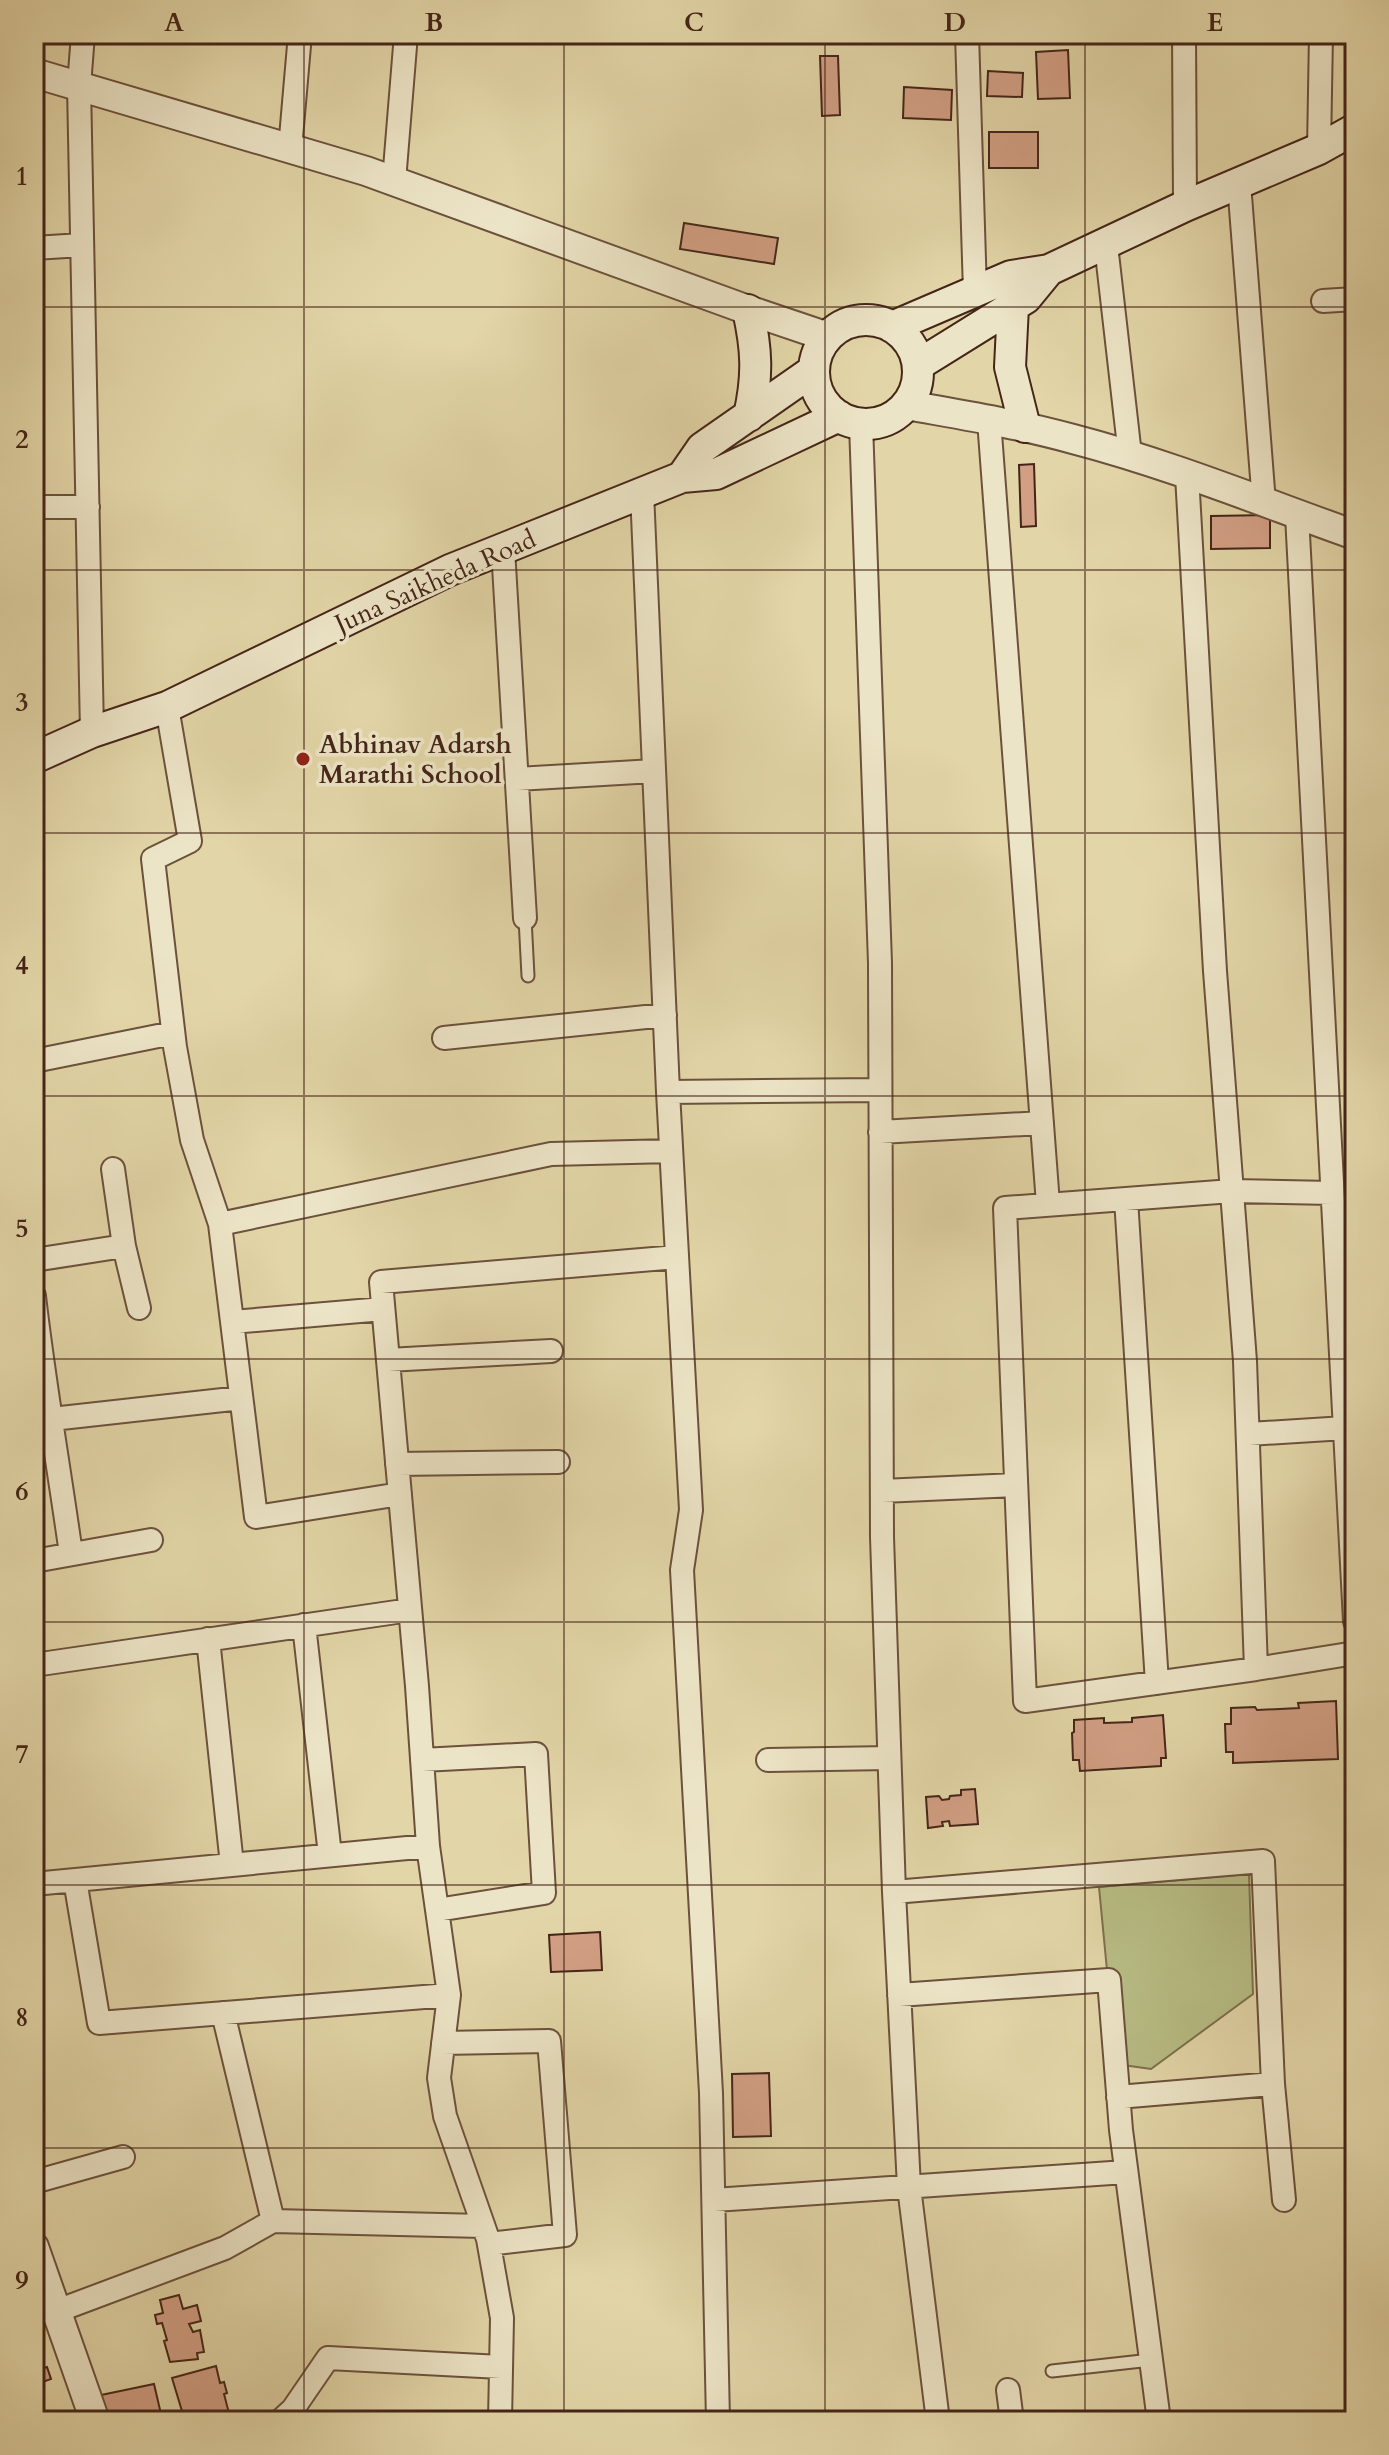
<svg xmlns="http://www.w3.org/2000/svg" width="1389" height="2455" font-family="Cardo,serif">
<rect width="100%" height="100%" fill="#e2d5a7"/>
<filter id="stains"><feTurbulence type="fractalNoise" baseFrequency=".0025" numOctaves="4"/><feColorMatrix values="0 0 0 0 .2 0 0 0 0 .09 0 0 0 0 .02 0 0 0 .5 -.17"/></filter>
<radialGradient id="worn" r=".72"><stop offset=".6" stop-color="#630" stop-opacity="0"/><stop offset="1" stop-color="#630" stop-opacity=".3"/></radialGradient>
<path fill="#b7bc84" stroke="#7e704e" stroke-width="2" d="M1249,1874L1253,1994L1151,2069L1116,2064L1099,1887Z"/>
<path fill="#d29f84" stroke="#452518" stroke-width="2" d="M1068,50L1070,98L1038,99L1036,52Z
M820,56H838L840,115L822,116Z
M988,71L1023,73L1022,97L987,96Z
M904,87L952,90L951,120L903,118Z
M989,132H1038V168H989Z
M684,223L778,238L774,264L680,249Z
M1034,464L1036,526L1021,527L1019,465Z
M1270,515V548L1211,549V516Z
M1336,1701L1338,1759L1233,1763V1752H1226L1225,1724H1231V1708L1255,1707L1257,1710L1299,1708L1298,1703Z
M1163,1715L1166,1758H1161V1766L1080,1771L1079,1760H1073L1072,1733L1074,1732V1720L1104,1718V1723L1132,1722V1718Z
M975,1789L978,1824L950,1826L949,1821L942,1822L943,1826L928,1828L926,1797L939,1796L942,1800L949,1799L950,1796L961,1795V1790Z
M600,1932L602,1970L551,1972L549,1935Z
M769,2073L771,2136L733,2137L732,2074Z
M179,2295L183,2309L197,2305L201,2321L189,2324L193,2332L200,2330L204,2352L197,2353L198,2359L170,2362L164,2341L167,2340L162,2323L157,2324L155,2315L163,2313L160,2300Z
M216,2366L220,2383L224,2382L227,2393L224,2394L231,2421H185L172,2378Z
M47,2367L51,2379L37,2384L42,2400L34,2402V2371Z
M154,2384L161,2414L131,2421H107L101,2395Z"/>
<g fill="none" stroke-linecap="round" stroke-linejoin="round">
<g stroke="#6c513c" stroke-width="15">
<path id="service" d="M525,918L528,976
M1052,2371L1151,2360"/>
</g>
<g stroke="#6c513c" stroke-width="26">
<path id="minor" d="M83,34L79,86L92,732
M967,34L975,292
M1184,34L1185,206
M290,149L300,34
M1319,149L1321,34
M394,181L406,34
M1239,183L1264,503
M1106,245L1130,455
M34,248L82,245
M1323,301L1355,299
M989,420L1048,1204
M861,424L880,963L882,1537L894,1892L909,2187L938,2421
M1187,475L1215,971L1245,1361L1256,1669
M642,492L668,1092
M34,507H88
M1297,515L1355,1621
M503,549L525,918
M167,707L190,841L153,859L175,1047L192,1140L220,1224
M517,779L654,771
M444,1038L665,1015
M34,1061L173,1033
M880,1132L1042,1123
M113,1169L124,1246L139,1308
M1332,1193L1232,1191L1005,1208L1025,1701L1256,1669L1355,1653
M1126,1199L1157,1683
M34,1260L124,1246
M34,1296C44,1383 59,1468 71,1554
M232,1322L383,1309
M388,1360L551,1351
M52,1419L241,1398
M1249,1434L1345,1428
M397,1464L558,1462
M882,1491L1016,1485
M400,1494L256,1517L220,1224L551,1154L671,1151
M34,1561L151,1540
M304,1625L330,1855
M208,1639L232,1865
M34,1665L410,1610
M422,1760L536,1754L544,1893L437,1910
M768,1760L889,1758
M75,1880L99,2023L449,1995
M34,1884L428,1846
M894,1892L1263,1861L1273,2084L1284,2200
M899,1995L1109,1980L1121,2130L1159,2421
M223,2013L273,2221L483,2226
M443,2043L549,2041L565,2235L489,2244
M1118,2097L1273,2084
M34,2182L123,2157
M714,2200L1126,2172
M34,2311H57L225,2248L273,2221
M1008,2390L1012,2421
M280,2421L293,2409L328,2358L501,2367
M500,2421L502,2318L488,2239L445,2116L439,2078L449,1995L428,1846L417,1686L381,1282L677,1257
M718,2421L711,2093L682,1570L691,1510L668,1092L880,1090"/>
</g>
<g stroke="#6c513c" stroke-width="32">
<path id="tertiary" d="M34,73L366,171L748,310L828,337
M907,405C962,415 1019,424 1073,439C1169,464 1262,502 1355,535
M34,2247L95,2421"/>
</g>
<g stroke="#452518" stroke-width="34">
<path id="secondary" d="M1013,306L1010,367L1025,427
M748,310C757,350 758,376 749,416
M814 372a52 52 0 1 1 104 0a52 52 0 1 1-104 0Z
M892,327L1011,276L1049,270L1185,206L1319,149L1355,129
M918,365L1026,298L1049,270
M682,477L702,448L814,370
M34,758L92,732L167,707L450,570L682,477L716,474L839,416"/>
</g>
<use href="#service" stroke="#ece4c6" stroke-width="11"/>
<use href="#minor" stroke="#ece4c6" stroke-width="22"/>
<use href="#tertiary" stroke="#ece4c6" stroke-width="28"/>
<use href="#secondary" stroke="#ece4c6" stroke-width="30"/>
</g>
<path fill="none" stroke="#452518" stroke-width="2" stroke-opacity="0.55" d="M304,34V2421M564,34V2421M825,34V2421M1085,34V2421M34,307H1355M34,570H1355M34,833H1355M34,1096H1355M34,1359H1355M34,1622H1355M34,1885H1355M34,2148H1355"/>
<circle fill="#8f2418" stroke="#ece4c6" stroke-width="3" cx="303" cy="759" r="8"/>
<g text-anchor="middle" stroke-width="7" stroke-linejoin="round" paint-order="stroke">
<g font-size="26" fill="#452518" stroke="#ece4c6">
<text transform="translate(435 581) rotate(-24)" y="9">Juna Saikheda Road</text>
</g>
<g font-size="26" font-weight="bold" fill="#452518" stroke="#ece4c6" text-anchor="start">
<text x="319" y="753">Abhinav Adarsh<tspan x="319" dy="30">Marathi School</tspan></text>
</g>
</g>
<rect width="1389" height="2455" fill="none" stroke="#e2d5a7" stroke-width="88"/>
<rect x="44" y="44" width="1301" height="2367" fill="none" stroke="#452518" stroke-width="3"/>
<g font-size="26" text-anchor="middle" font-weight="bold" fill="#452518">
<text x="174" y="31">A</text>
<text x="434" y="31">B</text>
<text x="694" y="31">C</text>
<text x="955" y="31">D</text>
<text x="1215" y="31">E</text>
<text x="22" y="185">1</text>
<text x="22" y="448">2</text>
<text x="22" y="711">3</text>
<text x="22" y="974">4</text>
<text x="22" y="1237">5</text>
<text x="22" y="1500">6</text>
<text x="22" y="1763">7</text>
<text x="22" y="2026">8</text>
<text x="22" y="2289">9</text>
</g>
<rect width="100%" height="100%" filter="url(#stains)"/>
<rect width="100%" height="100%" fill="url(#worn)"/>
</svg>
